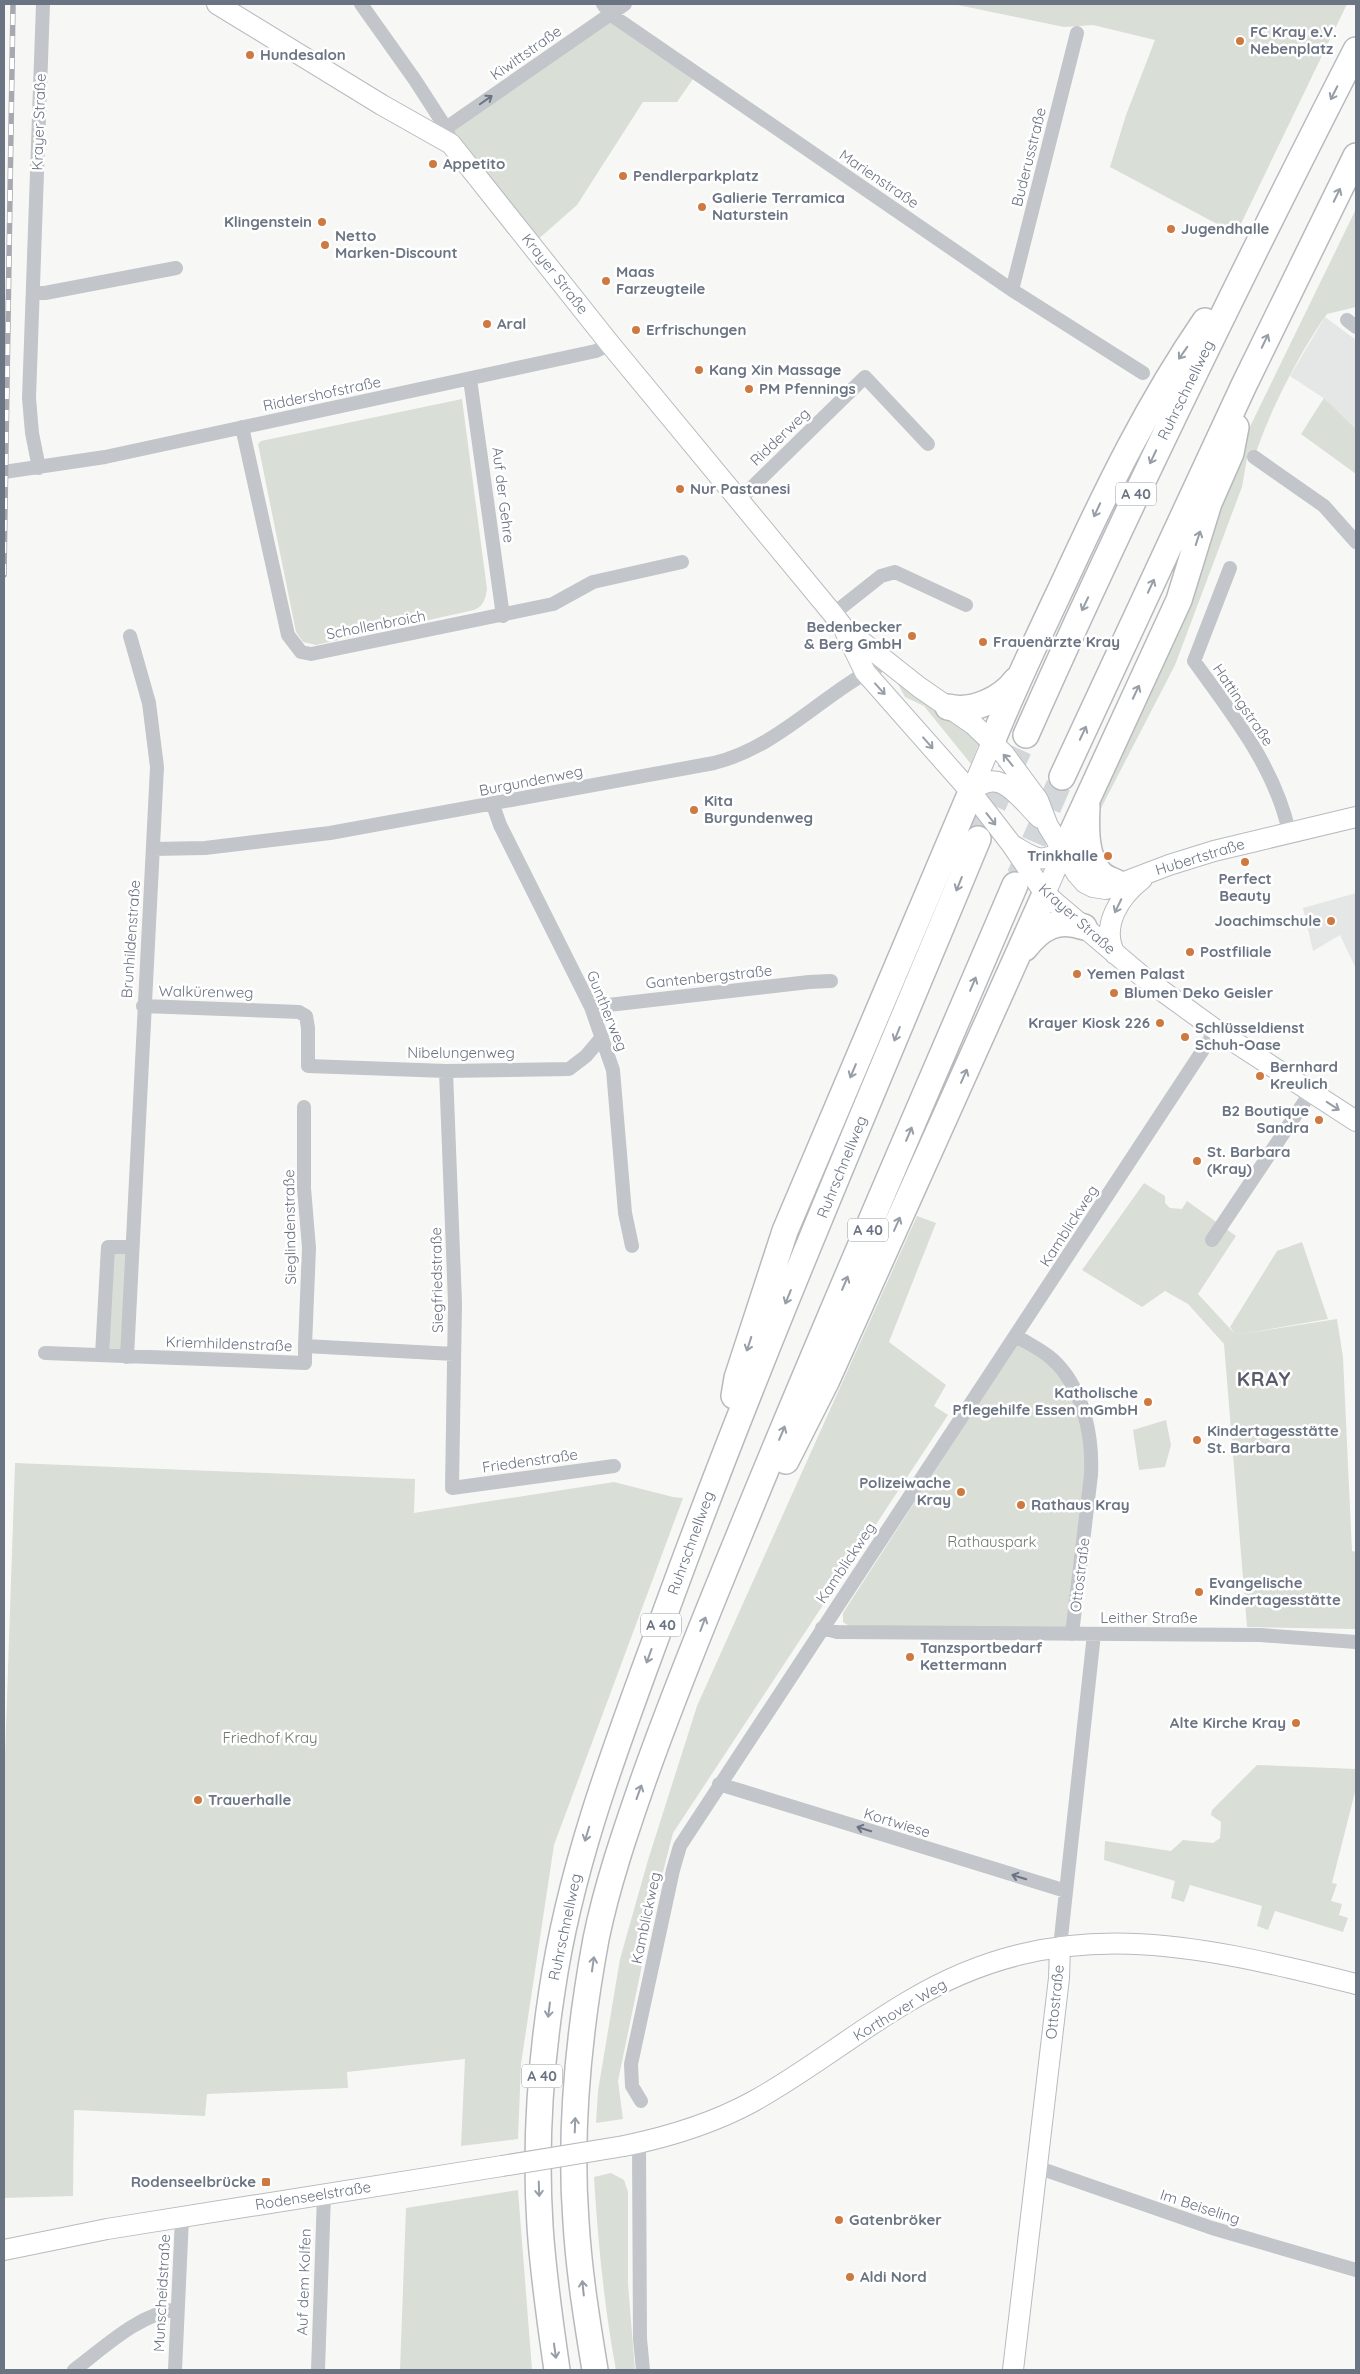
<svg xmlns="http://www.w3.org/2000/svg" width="1360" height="2374" font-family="Quicksand,sans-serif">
<rect width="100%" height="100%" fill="#f7f8f6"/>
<path fill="#e5e7e6" d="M1325,317L1356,340V429L1325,399L1290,376Z
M1356,893V969L1340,935L1313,951L1303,908Z"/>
<path fill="#d9ded7" d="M953,4H1347L1236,234L1110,167L1126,115L1155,40L1093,25L1064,27Z
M610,17L695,76L677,102H643L577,205L535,242L448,128Z
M1356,209V307L1327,314C1301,350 1268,414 1255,456L1247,458L1242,487L1175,665L1097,816L1096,799L1241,445Z
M1324,398L1356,429V474L1301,434Z
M462,399L487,589C486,598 483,607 474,610L316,645L303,642L296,632L258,444L261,441Z
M898,684H900L980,740L971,764L924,706L905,697Z
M1144,1183L1165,1196V1203L1170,1208L1182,1209L1187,1201L1236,1236L1198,1294L1235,1334L1230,1327L1277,1251L1302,1242L1328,1319L1236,1335L1337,1319L1343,1357L1352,1551L1356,1552V1629L1247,1627L1224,1344L1188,1304L1165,1291L1142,1307L1082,1270Z
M917,1216L936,1223L889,1342L946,1385L934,1406L948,1415L673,1833L654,1907L618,2081L623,2119L596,2123L598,2091L620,1959L648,1860L697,1706Z
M110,1248L130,1249L125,1355L103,1354Z
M1017,1344L1047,1363L1072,1392L1088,1454L1066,1631L852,1628L843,1622V1613Z
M1166,1420L1171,1445L1165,1467L1139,1470L1133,1430Z
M15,1463L415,1479L414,1513L614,1482L673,1497L683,1498L554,1845L521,2064L518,2139L461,2146L465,2059L347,2072L348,2088L207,2094L205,2116L74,2110L73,2196L4,2198V1786Z
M1257,1765L1356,1769V1788L1332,1883L1337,1884L1331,1901L1342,1904L1339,1915L1348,1918L1343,1932L1275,1911L1268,1930L1257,1926L1262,1906L1190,1885L1184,1902L1171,1898L1175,1881L1104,1860L1105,1841L1171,1851L1183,1840L1213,1843L1220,1838L1221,1822L1211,1815L1212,1810Z
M611,2173L624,2180L628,2192V2284L635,2370H616C604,2306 598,2242 594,2177Z
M518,2190L532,2370H400L406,2208Z"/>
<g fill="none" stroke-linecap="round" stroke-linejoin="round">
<path stroke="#d4d7d9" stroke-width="25" stroke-dasharray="25 12" stroke-linecap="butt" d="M978,839L1026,735
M1019,876L1062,777"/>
<g stroke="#b7babf" stroke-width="22">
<path id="secondary" d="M217,4L382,105L451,144L610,344L833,614L843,627L865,672L971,792L1012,845L1045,894L1143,977L1216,1030L1356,1121
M847,630L919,687L974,725L1004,754L1038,800L1048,826L1077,874L1085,883L1093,887L1106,889L1169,865L1214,851L1356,817
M971,792C1000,764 1019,798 1040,818
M971,792L992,742
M1014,846C1036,859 1040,864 1064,850
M1045,894L1064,850
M1115,954C1100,926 1120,896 1142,879
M624,2146C668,2137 714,2123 754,2101C808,2071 856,2032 909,2001C1060,1910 1198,1945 1356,1984
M4,2250L107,2229L502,2166
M1013,2370L1059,1978L1060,1947"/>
</g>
<g stroke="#b7b9bd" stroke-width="28">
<path id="highway" d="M948,707C972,713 1002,699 1016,680
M1026,735C1129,503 1241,275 1356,50
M992,742C1014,687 1040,633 1065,580C1107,489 1148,404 1205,321
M1062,777L1244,385L1356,156
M1087,807C1086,828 1085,858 1101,874C1106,879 1113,880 1119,884
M1064,850L1179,600L1209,503L1231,453L1236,427
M1025,948C1041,927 1058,918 1084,927
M734,1396L737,1378L785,1231L971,792
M786,1461L827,1380L1045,894
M557,2370C550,2322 543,2274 540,2226C535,2148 540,2068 552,1991C572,1854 624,1726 671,1597C765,1341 874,1090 978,839
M595,2370C587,2321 579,2272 576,2222C569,2129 579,2031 596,1939C607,1885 625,1833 643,1781C672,1699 705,1618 738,1538C827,1319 922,1103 1015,885"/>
</g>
<path stroke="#c2c5c9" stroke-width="14" d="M361,4L415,80L446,128L449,136
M603,4L610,14L1012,290L1143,373
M446,128L625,4
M1012,290L1077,33
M33,293H45L176,268
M1347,320L1356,327
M470,379L503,616
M242,427L288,635L301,652L311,654L553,604L593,582L682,562
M1254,457L1324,506L1356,542
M39,468L32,433L29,398L43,4
M4,472L105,457L596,351L610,344
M738,501L865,377L928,444
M1230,568L1194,661C1232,714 1275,767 1289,832
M833,614L881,576L895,572L966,605
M493,805L500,825L591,1007L613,1070L625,1213L632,1246
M153,849L205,848L330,833L714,763C782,746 825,690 887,662
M143,1006L299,1012L306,1016L308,1028V1066L446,1071L569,1069L586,1056L602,1037
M591,1007L809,982L831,981
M446,1071L455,1303L452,1488L614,1466
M304,1107V1188L309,1248L305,1346
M1212,1240L1311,1092
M1016,1336C1027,1343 1042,1350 1052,1359C1083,1387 1093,1435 1091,1475L1072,1634
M45,1353L305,1363V1346L454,1354
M102,1355L108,1247H131
M127,1357L157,767L149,703L130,636
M822,1628L837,1632L1260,1635L1356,1642
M719,1784L1066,1891
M1060,1947L1094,1634
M641,2101L632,2086L631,2064L673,1870L680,1846L1216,1030
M639,2143L640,2339L643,2370
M1036,2169L1048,2171L1212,2228L1356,2270
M74,2370C105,2347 137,2315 177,2309
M175,2370L182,2218
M318,2370L324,2195"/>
<use href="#secondary" stroke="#fff" stroke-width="20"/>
<use href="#highway" stroke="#fff" stroke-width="25"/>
<g stroke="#a6a9af" stroke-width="5.5">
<path id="rail" d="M4,575L13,4"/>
</g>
<use href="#rail" stroke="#fff" stroke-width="4" stroke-dasharray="11" stroke-linecap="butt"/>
<g stroke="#b7babf" stroke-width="22" stroke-linecap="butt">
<path id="secondary-bridge" d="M502,2166L624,2146"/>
</g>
<use href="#secondary-bridge" stroke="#fff" stroke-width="20"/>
</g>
<defs><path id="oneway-shaft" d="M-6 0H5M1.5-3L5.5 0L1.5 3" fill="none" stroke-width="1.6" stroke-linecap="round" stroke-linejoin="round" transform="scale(1.25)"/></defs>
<g stroke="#979ea8">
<use href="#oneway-shaft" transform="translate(1334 93) rotate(117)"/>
<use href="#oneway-shaft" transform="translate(1337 195) rotate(-64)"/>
<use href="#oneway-shaft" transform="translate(1265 341) rotate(-64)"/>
<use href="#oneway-shaft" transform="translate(1183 353) rotate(125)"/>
<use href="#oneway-shaft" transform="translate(1153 457) rotate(115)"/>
<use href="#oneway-shaft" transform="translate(1097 510) rotate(115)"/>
<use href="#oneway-shaft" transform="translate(1198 538) rotate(-72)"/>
<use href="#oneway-shaft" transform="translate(1151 586) rotate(-65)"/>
<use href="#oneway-shaft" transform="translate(1085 604) rotate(115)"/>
<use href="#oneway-shaft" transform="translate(880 689) rotate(48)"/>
<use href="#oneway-shaft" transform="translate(1136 692) rotate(-65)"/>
<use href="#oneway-shaft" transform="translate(1083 733) rotate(-65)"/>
<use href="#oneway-shaft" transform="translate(928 743) rotate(49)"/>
<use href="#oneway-shaft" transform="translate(1008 760) rotate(-129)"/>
<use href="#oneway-shaft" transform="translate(991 819) rotate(52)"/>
<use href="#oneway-shaft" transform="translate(959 884) rotate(112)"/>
<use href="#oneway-shaft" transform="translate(1118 906) rotate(116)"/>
<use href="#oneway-shaft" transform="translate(973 984) rotate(-67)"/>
<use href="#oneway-shaft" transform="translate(897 1034) rotate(112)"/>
<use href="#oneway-shaft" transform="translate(853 1071) rotate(113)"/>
<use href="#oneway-shaft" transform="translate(964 1076) rotate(-66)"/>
<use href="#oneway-shaft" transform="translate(1333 1106) rotate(33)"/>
<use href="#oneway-shaft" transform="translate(909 1134) rotate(-67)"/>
<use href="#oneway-shaft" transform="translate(897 1224) rotate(-66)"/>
<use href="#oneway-shaft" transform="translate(845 1283) rotate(-67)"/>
<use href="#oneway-shaft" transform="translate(788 1297) rotate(112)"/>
<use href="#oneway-shaft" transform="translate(749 1344) rotate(108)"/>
<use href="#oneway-shaft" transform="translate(782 1433) rotate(-67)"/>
<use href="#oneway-shaft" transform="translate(703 1624) rotate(-69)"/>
<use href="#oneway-shaft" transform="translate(649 1656) rotate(110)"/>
<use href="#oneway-shaft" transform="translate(639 1792) rotate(-70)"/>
<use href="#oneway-shaft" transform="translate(587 1834) rotate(107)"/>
<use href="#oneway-shaft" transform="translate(593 1964) rotate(-82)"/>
<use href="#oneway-shaft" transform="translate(549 2010) rotate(97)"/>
<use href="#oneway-shaft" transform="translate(575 2125) rotate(-88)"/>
<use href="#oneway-shaft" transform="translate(539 2189) rotate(88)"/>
<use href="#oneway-shaft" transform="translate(583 2288) rotate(-96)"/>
<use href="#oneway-shaft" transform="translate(555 2351) rotate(82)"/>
</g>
<g stroke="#6b7483">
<use href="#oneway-shaft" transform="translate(486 100) rotate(-35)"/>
<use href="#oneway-shaft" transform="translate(864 1829) rotate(-163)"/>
<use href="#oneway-shaft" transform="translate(1019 1877) rotate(-163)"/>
</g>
<g fill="#ce7940" stroke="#fff" stroke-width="2">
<circle cx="1240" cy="41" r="5"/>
<circle cx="250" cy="55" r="5"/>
<circle cx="433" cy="164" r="5"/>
<circle cx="623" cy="176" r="5"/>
<circle cx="702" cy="207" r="5"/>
<circle cx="322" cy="222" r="5"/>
<circle cx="1171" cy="229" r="5"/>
<circle cx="325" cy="245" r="5"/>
<circle cx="606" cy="281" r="5"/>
<circle cx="487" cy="324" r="5"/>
<circle cx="636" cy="330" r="5"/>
<circle cx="699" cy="370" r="5"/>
<circle cx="749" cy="389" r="5"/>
<circle cx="680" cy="489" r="5"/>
<circle cx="912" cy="636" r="5"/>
<circle cx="983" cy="642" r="5"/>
<circle cx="694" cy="810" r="5"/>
<circle cx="1108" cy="856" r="5"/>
<circle cx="1245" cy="862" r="5"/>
<circle cx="1331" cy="921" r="5"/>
<circle cx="1190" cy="952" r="5"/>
<circle cx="1077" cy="974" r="5"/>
<circle cx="1114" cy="993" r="5"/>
<circle cx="1160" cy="1023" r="5"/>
<circle cx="1185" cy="1037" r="5"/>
<circle cx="1260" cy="1076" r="5"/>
<circle cx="1319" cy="1120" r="5"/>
<circle cx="1197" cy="1161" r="5"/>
<circle cx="1148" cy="1402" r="5"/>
<circle cx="1197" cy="1440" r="5"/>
<circle cx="961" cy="1492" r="5"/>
<circle cx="1021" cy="1505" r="5"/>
<circle cx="1199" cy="1592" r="5"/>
<circle cx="910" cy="1657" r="5"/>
<circle cx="1296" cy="1723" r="5"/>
<circle cx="198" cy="1800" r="5"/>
<rect x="261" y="2177" width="10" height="10" rx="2.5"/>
<circle cx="839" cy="2220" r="5"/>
<circle cx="850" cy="2277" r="5"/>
</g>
<g text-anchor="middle" stroke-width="5" stroke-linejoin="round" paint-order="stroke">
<g fill="#fff" stroke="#979ea8" stroke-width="1">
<rect x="1116" y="482.5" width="40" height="23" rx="4"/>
<rect x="848" y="1218.5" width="40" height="23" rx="4"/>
<rect x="641" y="1613.5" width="40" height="23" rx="4"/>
<rect x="522" y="2064.5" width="40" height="23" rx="4"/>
</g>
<g font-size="14" font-weight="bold" fill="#6b7483">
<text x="1136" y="499">A 40</text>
<text x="868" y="1235">A 40</text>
<text x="661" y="1630">A 40</text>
<text x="542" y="2081">A 40</text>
</g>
<g font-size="15" font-weight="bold" fill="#6b7483" stroke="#fff" text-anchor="start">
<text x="1250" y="37">FC Kray e.V.<tspan x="1250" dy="17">Nebenplatz</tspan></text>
<text x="260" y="60">Hundesalon</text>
<text x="443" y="169">Appetito</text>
<text x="633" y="181">Pendlerparkplatz</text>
<text x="712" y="203">Galierie Terramica<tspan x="712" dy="17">Naturstein</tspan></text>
<text x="312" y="227" text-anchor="end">Klingenstein</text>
<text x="1181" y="234">Jugendhalle</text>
<text x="335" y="241">Netto<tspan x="335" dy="17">Marken-Discount</tspan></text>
<text x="616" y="277">Maas<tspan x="616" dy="17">Farzeugteile</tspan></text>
<text x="497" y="329">Aral</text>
<text x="646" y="335">Erfrischungen</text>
<text x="709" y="375">Kang Xin Massage</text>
<text x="759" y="394">PM Pfennings</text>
<text x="690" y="494">Nur Pastanesi</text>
<text x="902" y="632" text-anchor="end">Bedenbecker<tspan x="902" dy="17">&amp; Berg GmbH</tspan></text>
<text x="993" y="647">Frauenärzte Kray</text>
<text x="704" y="806">Kita<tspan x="704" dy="17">Burgundenweg</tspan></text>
<text x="1098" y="861" text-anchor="end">Trinkhalle</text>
<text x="1245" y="884" text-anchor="middle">Perfect<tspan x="1245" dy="17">Beauty</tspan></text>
<text x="1321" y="926" text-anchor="end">Joachimschule</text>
<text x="1200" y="957">Postfiliale</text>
<text x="1087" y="979">Yemen Palast</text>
<text x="1124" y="998">Blumen Deko Geisler</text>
<text x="1150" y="1028" text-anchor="end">Krayer Kiosk 226</text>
<text x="1195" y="1033">Schlüsseldienst<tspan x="1195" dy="17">Schuh-Oase</tspan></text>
<text x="1270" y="1072">Bernhard<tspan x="1270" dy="17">Kreulich</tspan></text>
<text x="1309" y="1116" text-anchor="end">B2 Boutique<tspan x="1309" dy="17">Sandra</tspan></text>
<text x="1207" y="1157">St. Barbara<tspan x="1207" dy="17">(Kray)</tspan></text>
<text x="1138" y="1398" text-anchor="end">Katholische<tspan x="1138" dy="17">Pflegehilfe Essen mGmbH</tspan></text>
<text x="1207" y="1436">Kindertagesstätte<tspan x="1207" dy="17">St. Barbara</tspan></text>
<text x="951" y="1488" text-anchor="end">Polizeiwache<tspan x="951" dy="17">Kray</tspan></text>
<text x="1031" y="1510">Rathaus Kray</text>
<text x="1209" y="1588">Evangelische<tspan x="1209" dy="17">Kindertagesstätte</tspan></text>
<text x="920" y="1653">Tanzsportbedarf<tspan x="920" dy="17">Kettermann</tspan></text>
<text x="1286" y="1728" text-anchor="end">Alte Kirche Kray</text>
<text x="208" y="1805">Trauerhalle</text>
<text x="256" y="2187" text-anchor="end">Rodenseelbrücke</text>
<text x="849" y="2225">Gatenbröker</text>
<text x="860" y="2282">Aldi Nord</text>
</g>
<g font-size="15" fill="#6b7483" stroke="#fff">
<text transform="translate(526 53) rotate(-35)" y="5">Kiwittstraße</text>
<text transform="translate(39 122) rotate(-88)" y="5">Krayer Straße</text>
<text transform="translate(1029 157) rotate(-76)" y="5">Buderusstraße</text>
<text transform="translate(879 179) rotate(34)" y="5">Marienstraße</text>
<text transform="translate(555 274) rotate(52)" y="5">Krayer Straße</text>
<text transform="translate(1186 390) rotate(-64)" y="5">Ruhrschnellweg</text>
<text transform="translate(322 394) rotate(-12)" y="5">Riddershofstraße</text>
<text transform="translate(780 437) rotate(-44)" y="5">Ridderweg</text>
<text transform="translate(503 495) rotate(83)" y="5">Auf der Gehre</text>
<text transform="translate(376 625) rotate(-11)" y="5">Schollenbroich</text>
<text transform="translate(1243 705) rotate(56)" y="5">Hattingstraße</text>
<text transform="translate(531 781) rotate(-11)" y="5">Burgundenweg</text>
<text transform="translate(1200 857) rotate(-17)" y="5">Hubertstraße</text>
<text transform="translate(1077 919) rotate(42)" y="5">Krayer Straße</text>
<text transform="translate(131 939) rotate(-86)" y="5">Brunhildenstraße</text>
<text transform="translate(709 977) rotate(-6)" y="5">Gantenbergstraße</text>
<text transform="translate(206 992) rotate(1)" y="5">Walkürenweg</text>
<text transform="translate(607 1011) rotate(68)" y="5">Guntherweg</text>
<text x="461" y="1058">Nibelungenweg</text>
<text transform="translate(842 1167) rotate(-68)" y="5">Ruhrschnellweg</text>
<text transform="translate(1069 1226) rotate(-57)" y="5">Kamblickweg</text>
<text transform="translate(290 1227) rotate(-91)" y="5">Sieglindenstraße</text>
<text transform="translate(437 1280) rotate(-91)" y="5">Siegfriedstraße</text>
<text transform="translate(229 1344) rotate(2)" y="5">Kriemhildenstraße</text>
<text transform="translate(530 1461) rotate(-8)" y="5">Friedenstraße</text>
<text transform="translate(691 1543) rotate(-70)" y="5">Ruhrschnellweg</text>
<text transform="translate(846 1563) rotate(-56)" y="5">Kamblickweg</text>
<text transform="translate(1080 1575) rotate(-83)" y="5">Ottostraße</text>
<text x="1149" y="1623">Leither Straße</text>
<text transform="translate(897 1823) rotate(17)" y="5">Kortwiese</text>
<text transform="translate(646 1918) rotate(-78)" y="5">Kamblickweg</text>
<text transform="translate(565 1927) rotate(-78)" y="5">Ruhrschnellweg</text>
<text transform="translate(1055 2002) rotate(-84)" y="5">Ottostraße</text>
<text transform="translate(900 2010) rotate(-31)" y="5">Korthover Weg</text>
<text transform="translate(313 2196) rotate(-9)" y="5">Rodenseelstraße</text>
<text transform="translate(1200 2207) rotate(18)" y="5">Im Beiseling</text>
<text transform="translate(304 2282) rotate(-88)" y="5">Auf dem Kolfen</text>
<text transform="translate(162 2293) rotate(-87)" y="5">Munscheidstraße</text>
</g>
<g font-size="15" fill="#697b69" stroke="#fff">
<text x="992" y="1547">Rathauspark</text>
<text x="270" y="1743">Friedhof Kray</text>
</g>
<g font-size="20" font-weight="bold" letter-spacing="1" fill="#585e69" stroke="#fff">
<text x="1264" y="1386">KRAY</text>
</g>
</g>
<rect width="1360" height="2374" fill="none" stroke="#6b7483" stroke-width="10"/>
</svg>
